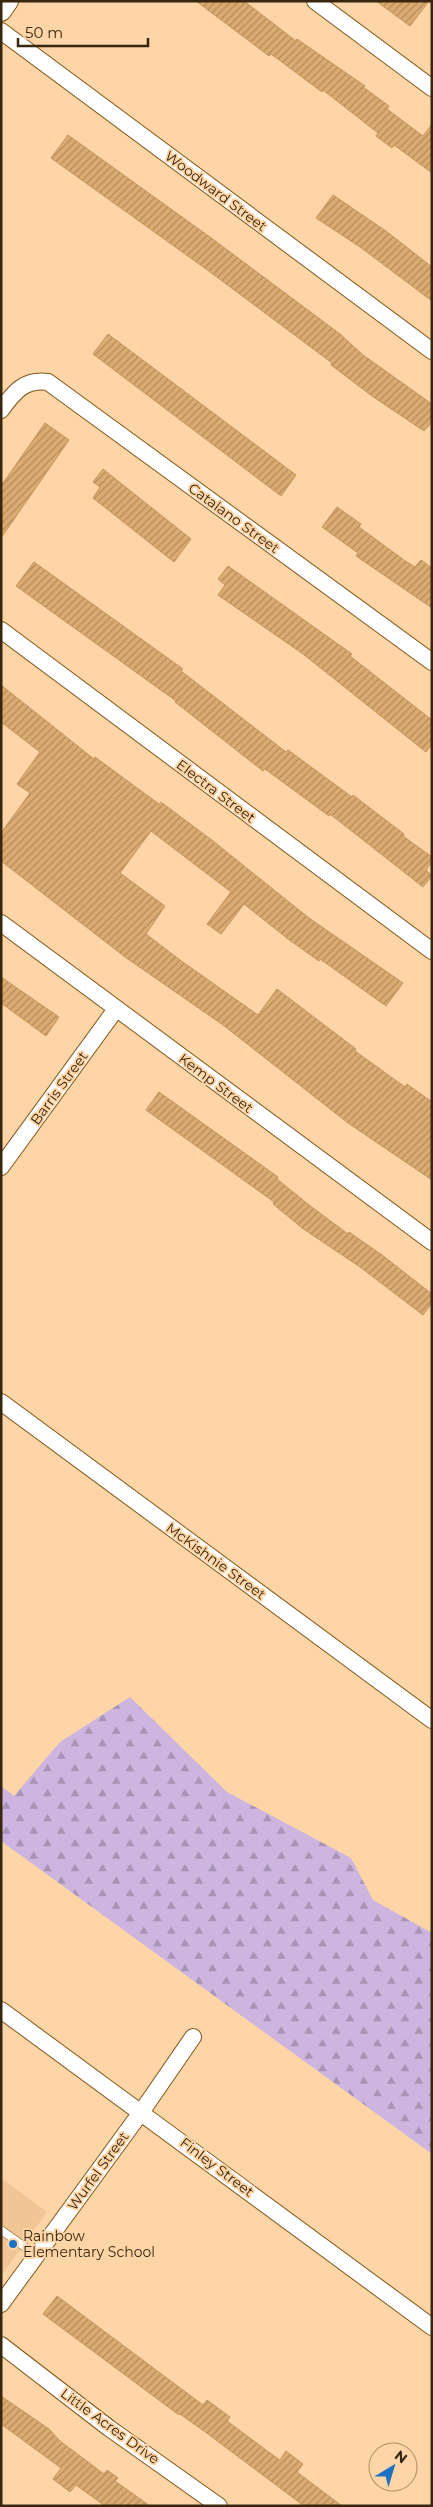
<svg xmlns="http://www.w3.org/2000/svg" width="433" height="2507" font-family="Montserrat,sans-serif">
<defs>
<pattern id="forest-firs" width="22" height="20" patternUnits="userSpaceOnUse" patternTransform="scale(1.25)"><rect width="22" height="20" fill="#cdb5df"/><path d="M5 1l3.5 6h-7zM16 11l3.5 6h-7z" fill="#a793b3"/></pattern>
<pattern id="building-hatch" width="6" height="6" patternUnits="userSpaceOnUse" patternTransform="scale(1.25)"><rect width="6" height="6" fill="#dbab72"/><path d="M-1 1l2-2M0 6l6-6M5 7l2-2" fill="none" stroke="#b38b5c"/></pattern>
</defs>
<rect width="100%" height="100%" fill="#fdd5a7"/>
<path fill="#f1c694" d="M1,2178L47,2212L1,2276Z"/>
<path fill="url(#forest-firs)" d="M130,1697L227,1792L351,1858L373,1900L432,1933V2154L1,1841V1786L14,1796L60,1742Z"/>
<path fill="url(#building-hatch)" stroke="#c4955c" d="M196,1H244L296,41L297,39L365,86L363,87L389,106L387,109L423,136L432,124V173L394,145L392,148L376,136L378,133L323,90L322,92L271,54L269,56Z
M376,1H429L410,26Z
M68,135L214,240L340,334L363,355L432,404V422L424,431L372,396L331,365L332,363L206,269L51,158Z
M333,195L386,231L432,267V301L360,247L316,218Z
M108,334L296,475L281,496L93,354Z
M45,423L69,440L1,538V486Z
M103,469L191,539L174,562L93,498L100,487L93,482Z
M337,507L361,524L359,527L404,560L415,567L421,560L432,568V608L356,556L358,553L322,527Z
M34,562L183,669L181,671L286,752L288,750L352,797L353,795L404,834L403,836L432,857V862L426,870L432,876L423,887L330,814L329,816L265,769L263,771L175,702L176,701L16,586Z
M228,566L352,654L350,656L432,720V744L426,752L303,654L218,595L225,585L218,579Z
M1,685L94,759L95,757L159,804L161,802L213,841L309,918L403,983L386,1006L320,959L319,961L288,939L244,904L221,934L207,924L231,892L151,831L120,873L165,906L146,934L180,960L258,1015L277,989L356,1049L355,1051L405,1087L407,1084L432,1102V1180L348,1123L223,1025L125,957L1,861V833L30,793L17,784L40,752L1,722Z
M1,977L59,1017L46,1036L1,1003Z
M159,1092L278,1177L277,1179L309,1205L348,1234L349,1232L382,1255L432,1294V1303L423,1315L360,1267L302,1228L273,1204L274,1202L146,1110Z
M57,2296L203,2405L207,2400L230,2417L227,2421L270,2453L280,2460L286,2451L303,2464L297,2472L342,2506H304L204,2431L180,2414L179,2415L43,2314Z
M1,2396L49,2429L60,2441L104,2474L107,2470L118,2478L115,2481L150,2506H105L76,2485L70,2492L53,2479L61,2468L1,2424Z"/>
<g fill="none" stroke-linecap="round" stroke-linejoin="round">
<g stroke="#815619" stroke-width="9">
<path id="service" d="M1,2230L36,2255"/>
</g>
<g stroke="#815619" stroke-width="18">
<path id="minor" d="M315,1L432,88
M1,31L432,351
M1,410C14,392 24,379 48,382L432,662
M1,630L432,951
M1,923L432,1242
M1,1167L116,1009
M1,1402L432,1720
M1,2010L432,2327
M1,2304L142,2111L193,2037
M1,2345L109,2428L219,2506"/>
</g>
<g stroke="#815619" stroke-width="22">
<path id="tertiary" d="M1,11L8,1"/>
</g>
<use href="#service" stroke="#fff" stroke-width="8"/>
<use href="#minor" stroke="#fff" stroke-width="16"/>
<use href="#tertiary" stroke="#fff" stroke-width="20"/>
</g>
<circle fill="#1c72c0" stroke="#fdd5a7" stroke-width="2" cx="13" cy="2244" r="5"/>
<g text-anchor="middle" stroke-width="4" stroke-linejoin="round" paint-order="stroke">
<g font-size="14" fill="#39260e" stroke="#fdd5a7">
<text transform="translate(216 191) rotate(37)" y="5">Woodward Street</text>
<text transform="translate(234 518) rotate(36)" y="5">Catalano Street</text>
<text transform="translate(216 791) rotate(37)" y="5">Electra Street</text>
<text transform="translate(216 1083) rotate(37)" y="5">Kemp Street</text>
<text transform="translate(59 1088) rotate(-54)" y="5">Barris Street</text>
<text transform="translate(216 1561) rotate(36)" y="5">McKishnie Street</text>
<text transform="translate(217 2167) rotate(37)" y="5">Finley Street</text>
<text transform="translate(98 2171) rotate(-54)" y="5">Wurfel Street</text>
<text transform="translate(110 2426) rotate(36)" y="5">Little Acres Drive</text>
</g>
<g font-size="14" fill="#39260e" stroke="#fdd5a7" text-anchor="start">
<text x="23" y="2241">Rainbow<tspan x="23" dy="16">Elementary School</tspan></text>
</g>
</g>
<rect width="433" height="2507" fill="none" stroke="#39260e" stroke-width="5"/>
<g transform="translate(393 2467) rotate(38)"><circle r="24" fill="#fdd5a7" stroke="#af8f6a"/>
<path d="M0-4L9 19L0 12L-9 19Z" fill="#1c72c0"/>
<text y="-8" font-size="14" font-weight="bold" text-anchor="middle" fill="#39260e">N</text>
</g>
<path d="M18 38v8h130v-8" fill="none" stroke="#39260e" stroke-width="2.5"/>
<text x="25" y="38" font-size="15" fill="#39260e" stroke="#fdd5a7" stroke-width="4" paint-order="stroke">50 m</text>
</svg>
